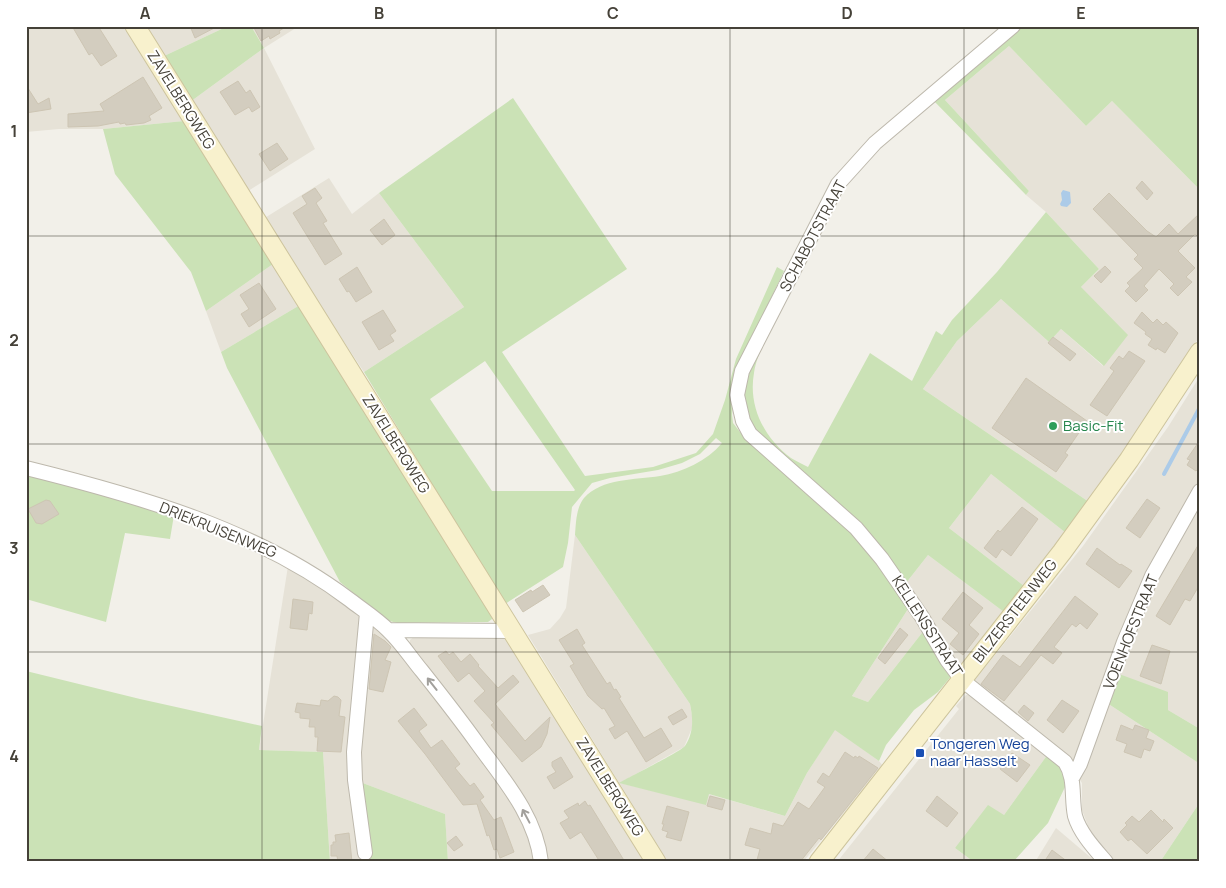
<svg xmlns="http://www.w3.org/2000/svg" width="1226" height="888" font-family="Manrope,sans-serif">
<rect width="100%" height="100%" fill="#f2f0e9"/>
<path fill="#e6e2d7" d="M26,26H126L184,121L103,129H59L26,132Z
M144,26H228L162,57Z
M251,26H299L264,48L315,149L245,193L190,102L264,48Z
M1009,46L1086,126L1112,101L1200,190V336L1089,502L923,389L957,341L1001,299L1049,342L1061,329L1103,366L1081,287L1099,269L1046,212L1026,195L1029,191L945,100Z
M329,178L352,214L379,193L464,307L364,372L263,219Z
M273,264L300,305L221,352L206,311Z
M1200,376V480L1151,567L1073,761L980,688L974,681L1083,546L1168,427Z
M991,474L1066,533L1024,586L949,528Z
M1196,510L1200,513V729L1168,710L1119,674L1150,591Z
M575,535L690,704L693,722L692,728L684,747L620,783L706,804L708,794L785,816L807,773L835,729L879,761L883,766L803,862H668L528,635L550,629L560,618L566,608Z
M928,555L1004,612L960,667L906,583Z
M288,566L306,575L378,629L399,652L504,790L524,821L530,838L535,862H448L445,814L360,782L368,862H330L323,752L259,750Z
M908,609L925,629L868,702L852,696Z
M415,636L507,637L645,862H545L542,841L410,645V640Z
M966,695H970L1048,754L1004,815L955,848L974,862H837L959,709L956,706Z
M1107,703L1200,764V802L1160,862H1114L1091,834L1082,810V783L1079,779Z
M1056,828L1096,862H1035Z"/>
<path fill="#cbe2b6" fill-rule="evenodd" d="M228,26H251L264,48L190,102L162,57Z
M1019,26H1200V190L1112,101L1086,126L1009,46L945,100L1029,191L1026,195L932,99Z
M513,98L627,269L502,352L585,476L653,467L696,453L713,434L725,400L736,359L777,267L784,271L744,355L735,382L732,415L733,423L740,432L871,551L908,609L852,696L868,702L925,629L953,674L938,692L914,710L886,745L879,761L835,730L807,773L785,816L709,794L706,805L619,783C629,777 680,752 685,746C694,732 693,719 690,704L575,535C576,523 576,508 584,498C602,478 635,480 660,476C683,472 707,461 722,443L716,438L700,454L682,463L658,470L610,478L592,483L572,507L568,543L563,567L505,604L364,372L464,307L379,193ZM485,361L575,490L574,491H492L430,399Z
M184,121L273,264L206,311L191,272L115,174L103,129Z
M1046,212L1099,269L1081,287L1128,335L1104,366L1061,329L1049,342L1001,299L957,341L923,389L1089,502L1066,533L991,474L949,528L1024,586L1004,612L928,555L906,583L758,440L743,405L742,382L769,330C764,344 756,358 754,373C748,406 764,438 791,458C796,461 802,464 808,467L870,353L912,381L936,331L942,335L952,320L997,272Z
M300,305L491,613L492,619L488,622L397,623L386,620L340,582L227,368L221,352Z
M26,474L141,504L174,515L170,539L125,533L106,622L26,599Z
M26,671L140,699L262,726L259,750L323,752L330,862H26Z
M1119,674L1168,692V710L1200,729V764L1107,703Z
M1048,754L1058,764L1064,777L1065,787L1048,823L1013,862H974L955,848L988,805L1004,815Z
M360,782L445,814L448,862H368Z
M1200,802V862H1160Z"/>
<path fill="#accbe8" d="M1063,190L1070,192L1071,203L1067,207L1061,206L1060,204L1062,200L1061,193Z"/>
<g fill="none" stroke-linecap="round" stroke-linejoin="round">
<path stroke="#accbe8" stroke-width="4" d="M1164,474L1200,407"/>
</g>
<path fill="#d3cdbf" stroke="#cdc5b3" d="M72,26H98L117,56L101,66L92,53L89,55Z
M190,26H218L195,38Z
M253,26H287L279,31L280,33L270,39L269,36L261,41Z
M143,77L162,108L149,116L151,120L144,123L126,125L125,123L120,124L119,122L98,126L68,127V114L104,111L100,104Z
M238,81L246,93L250,90L260,107L252,112L249,107L235,115L220,92Z
M26,85L38,104L49,98L51,109L26,113Z
M277,143L288,159L270,171L259,154Z
M1142,181L1153,193L1147,200L1136,188Z
M315,188L322,198L316,203L327,221L323,223L342,254L325,265L293,213L307,204L302,196Z
M1109,193L1147,231L1156,237L1169,224L1178,234L1200,213V239L1195,234L1178,251L1195,268L1186,277L1192,282L1178,296L1170,288L1174,284L1159,269L1144,286L1148,290L1136,302L1125,291L1130,286L1127,283L1143,268L1134,259L1138,255L1093,209Z
M384,219L395,235L382,245L370,230Z
M1105,266L1111,272L1101,283L1094,276Z
M357,267L372,292L356,302L349,291L347,292L339,279Z
M259,283L276,309L249,327L241,314L249,309L240,295Z
M383,310L396,331L390,335L394,341L379,350L362,322Z
M1142,312L1153,323L1157,319L1163,325L1166,322L1178,333L1165,353L1157,348L1156,350L1148,345L1152,339L1145,334L1146,332L1134,323Z
M1053,337L1076,354L1070,361L1048,343Z
M1129,351L1145,361L1107,416L1090,405L1114,371L1110,368L1119,356L1123,359Z
M1026,378L1087,421L1065,453L1068,455L1056,472L992,428Z
M1200,440V467L1196,471L1187,465L1190,460L1187,459Z
M1147,499L1160,508L1140,538L1126,528Z
M46,500L50,501L59,514L42,524L36,523L28,509Z
M1022,507L1038,519L1011,556L1002,549L996,558L984,548L998,530L1000,532Z
M1200,542V584L1190,601L1185,599L1170,625L1156,616Z
M1097,548L1120,565L1121,564L1132,571L1119,588L1086,564Z
M543,585L550,595L523,612L515,600L531,590L532,592Z
M963,592L983,608L969,625L979,634L963,655L950,644L959,633L942,619Z
M1075,596L1098,614L1087,629L1080,623L1076,627L1072,624L1054,647L1062,653L1053,664L1041,655L1004,701L981,684L1003,655L1020,667Z
M293,599L313,602L312,614L309,613L307,630L290,628Z
M900,628L908,635L885,664L878,658Z
M577,629L585,643L582,645L607,684L610,682L614,690L616,689L621,697L619,698L644,738L661,728L672,746L646,762L627,731L615,739L609,729L615,726L604,708L602,709L588,696L570,666L574,664L559,640Z
M374,634L385,641L391,647L385,660L391,662L383,692L369,689Z
M1152,645L1170,651L1161,684L1140,676Z
M446,651L449,655L453,652L461,662L470,654L479,665L478,666L498,688L513,675L519,682L495,704L525,741L550,717L547,734L541,747L522,762L491,725L494,723L474,701L485,691L469,673L458,682L438,656Z
M334,696L338,697L341,700L339,716L345,717L341,752L317,751L318,737H315V727H309L310,719L300,718V713L295,712L297,703L320,706L321,700L328,701Z
M1062,700L1079,711L1063,733L1047,720Z
M1024,705L1034,713L1028,721L1018,712Z
M414,708L427,725L419,731L431,748L442,740L460,764L455,768L470,786L474,783L484,797L480,800L494,820L501,817L514,852L500,858L497,849L494,850L489,835L487,836L477,804L463,805L425,754L398,721Z
M682,709L687,717L673,725L668,717Z
M1121,725L1133,730L1135,725L1149,730L1146,738L1154,741L1150,751L1144,749L1141,758L1124,752L1127,744L1116,740Z
M845,752L854,758L855,756L858,758L859,756L878,768L821,840L819,838L800,862H762L757,860L760,849L745,845L750,828L771,834L773,823L783,826L798,802L809,809L825,787L817,782L823,773L829,777Z
M1012,753L1030,765L1017,782L1000,769Z
M561,757L573,777L554,789L547,777L556,772L552,766V762Z
M710,796L725,800L722,810L707,806Z
M937,796L958,813L947,827L926,811Z
M585,801L588,806L590,805L625,862H600L581,832L570,839L560,823L569,818L564,811L578,803L579,806Z
M667,806L689,812L681,841L666,837L668,832L662,830L664,824H662Z
M1151,810L1163,822L1164,819L1173,828L1147,854L1131,839L1128,841L1120,832L1127,825L1125,823L1132,816L1139,822Z
M349,833L352,862H338L337,856H331V845H333V842H336L335,835Z
M456,836L463,845L454,851L447,843Z
M873,849L889,862H862Z
M1052,850L1068,862H1044Z"/>
<g fill="none" stroke-linecap="round" stroke-linejoin="round">
<g stroke="#bdb8ac" stroke-width="16">
<path id="minor" d="M1013,26L875,143L838,184L742,371L737,395L743,421L750,434L856,528L882,559L922,617L947,660L962,680L1065,762C1076,779 1071,797 1075,816C1080,833 1094,848 1106,862
M26,468C139,496 256,529 350,600C363,610 377,619 388,630C401,642 411,658 422,671C441,695 460,719 477,743C503,779 536,816 541,862
M388,630L512,631
M1072,778L1080,764L1124,642L1152,576L1200,491
M365,853L355,780L354,752L367,613"/>
</g>
<g stroke="#cdc49d" stroke-width="21">
<path id="secondary" d="M135,26L656,862
M819,862L1062,552L1129,460L1200,352"/>
</g>
<use href="#minor" stroke="#fff" stroke-width="14"/>
<use href="#secondary" stroke="#f8f1cd" stroke-width="19"/>
</g>
<defs><path id="oneway-shaft" d="M-6 0H5M1.5-3L5.5 0L1.5 3" fill="none" stroke-width="1.6" stroke-linecap="round" stroke-linejoin="round" transform="scale(1.25)"/></defs>
<g stroke="#a2a09c">
<use href="#oneway-shaft" transform="translate(432 684) rotate(-128)"/>
<use href="#oneway-shaft" transform="translate(526 816) rotate(-118)"/>
</g>
<path fill="none" stroke="#454138" stroke-width="1" stroke-opacity="0.55" d="M262,26V862M496,26V862M730,26V862M964,26V862M26,236H1200M26,444H1200M26,652H1200"/>
<circle fill="#2e9e5b" stroke="#fff" stroke-width="2" cx="1053" cy="426" r="5"/>
<rect fill="#1a4fb4" stroke="#fff" stroke-width="2" x="915" y="748" width="10" height="10" rx="2.5"/>
<g text-anchor="middle" stroke-width="4" stroke-linejoin="round" paint-order="stroke">
<g font-size="15" fill="#454138" stroke="#fff">
<text transform="translate(181 100) rotate(58)" y="5">ZAVELBERGWEG</text>
<text transform="translate(813 236) rotate(-62)" y="5">SCHABOTSTRAAT</text>
<text transform="translate(396 444) rotate(58)" y="5">ZAVELBERGWEG</text>
<text transform="translate(218 530) rotate(22)" y="5">DRIEKRUISENWEG</text>
<text transform="translate(1015 611) rotate(-52)" y="5">BILZERSTEENWEG</text>
<text transform="translate(927 626) rotate(57)" y="5">KELLENSSTRAAT</text>
<text transform="translate(1131 632) rotate(-68)" y="5">VOENHOFSTRAAT</text>
<text transform="translate(610 787) rotate(58)" y="5">ZAVELBERGWEG</text>
</g>
<g font-size="15" fill="#27864d" stroke="#fff" text-anchor="start">
<text x="1063" y="431">Basic-Fit</text>
</g>
<g font-size="15" fill="#164399" stroke="#fff" text-anchor="start">
<text x="930" y="749">Tongeren Weg<tspan x="930" dy="17">naar Hasselt</tspan></text>
</g>
</g>
<rect width="1226" height="888" fill="none" stroke="#ffffff" stroke-width="55"/>
<rect x="28" y="28" width="1170" height="832" fill="none" stroke="#454138" stroke-width="2"/>
<g font-size="16" text-anchor="middle" font-weight="bold" fill="#454138">
<text x="145" y="19">A</text>
<text x="379" y="19">B</text>
<text x="613" y="19">C</text>
<text x="847" y="19">D</text>
<text x="1081" y="19">E</text>
<text x="14" y="137">1</text>
<text x="14" y="346">2</text>
<text x="14" y="554">3</text>
<text x="14" y="762">4</text>
</g>
</svg>
